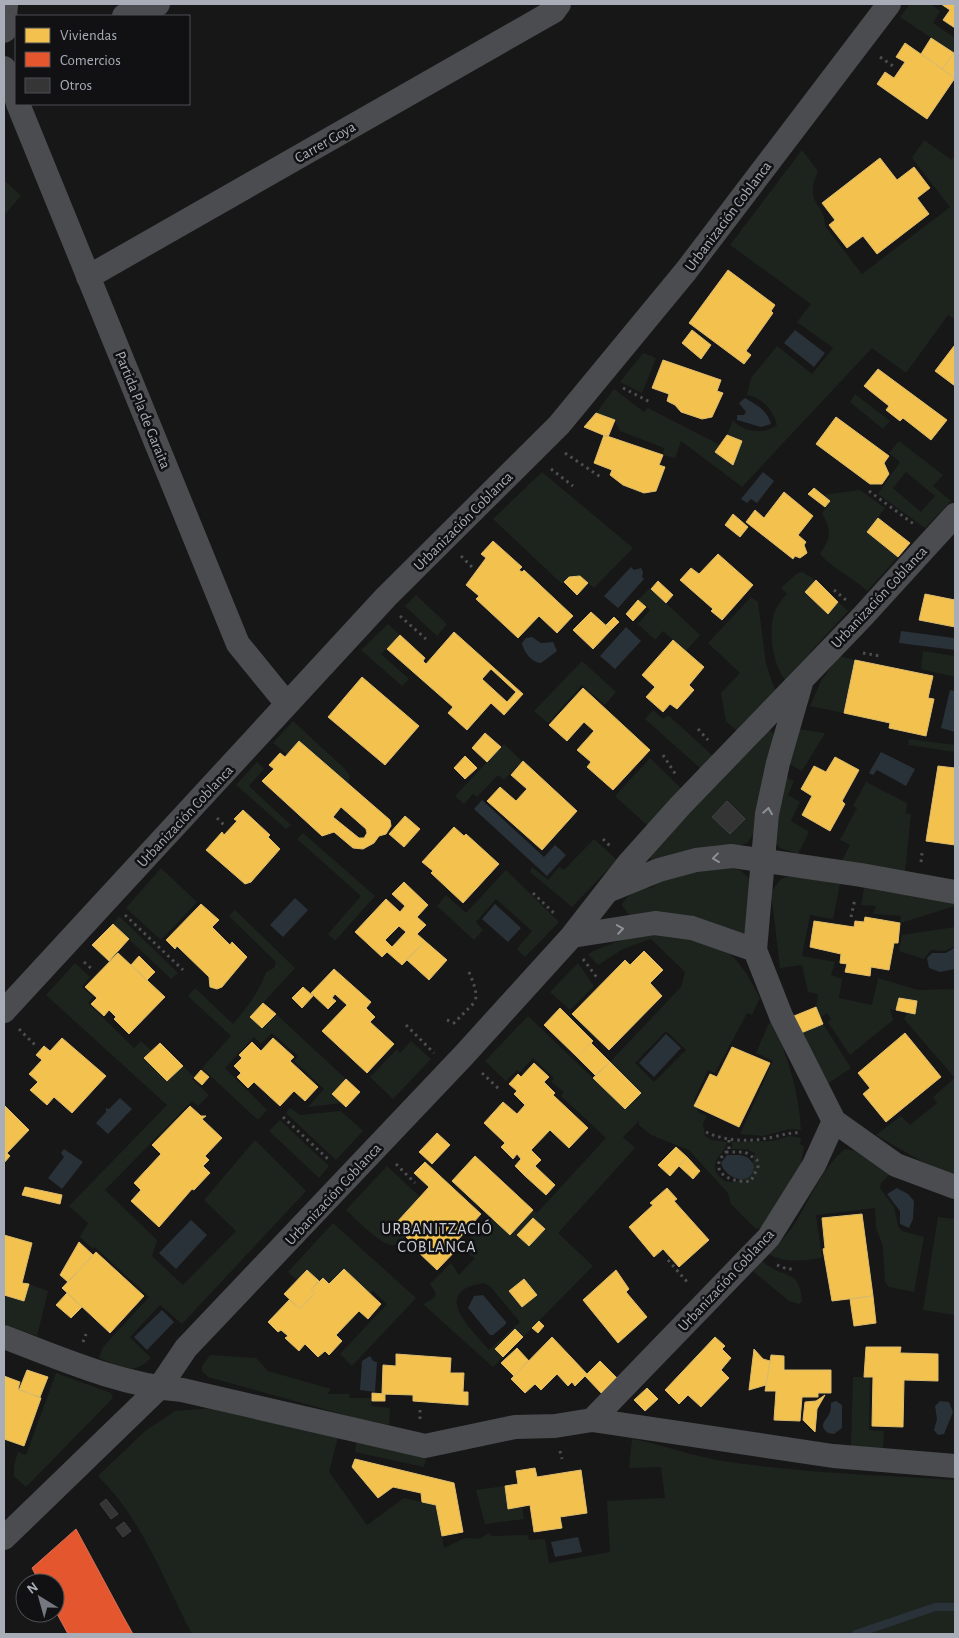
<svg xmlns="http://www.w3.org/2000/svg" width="959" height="1638" font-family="'Alegreya Sans',sans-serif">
<rect width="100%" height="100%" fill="#171717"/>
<path fill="#1d241e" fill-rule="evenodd" d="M910,4H931L940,11L933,23L955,38V54L900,17Z
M924,140L952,160L955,154V319L948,315L906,373L872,348L742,487L681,441L675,458L663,455L664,448L620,431L615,421L596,413L614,389L644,412L648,408L720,445L715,452L733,465L742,441L727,435L733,420C742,432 765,435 777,425C773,410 763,398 747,395L751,378L777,346L812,374L833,348L797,322L811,304L730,245L802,150L818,171C803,205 825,202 825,226L862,274L950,207L912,158Z
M4,180L21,196L4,215Z
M643,353L656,358L642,393L620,382Z
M855,394L890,421L883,429L850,402Z
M899,441L943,475L933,486L951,501L925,528L878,494L900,462L889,453ZM906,472L935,496L921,512L893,488Z
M542,472L633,548L594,588L580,576L569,577L562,584L493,519Z
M860,490L885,508L867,532L898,557L867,591C853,577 833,570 820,554C832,536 831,531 822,513L830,501L822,495Z
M802,572L816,580L828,613L838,602L848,611L785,680C773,664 768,633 774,614C776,607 782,599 787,594L781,588L796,574Z
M650,588L700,635L686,651L663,631L655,640L638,624L650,610L638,600Z
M416,595L447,624L437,636L405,606Z
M751,597L758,602L766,664L775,690L737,731L726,721L721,693L740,673L708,643Z
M388,624L400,635L381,654L409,679L402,686L361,650Z
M923,651L955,656V677L921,669Z
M839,656L855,660L844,713L810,706L821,681Z
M582,661L616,692L605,705L582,685L548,723L534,711Z
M653,710L663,719L668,715L713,756L701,769L645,719Z
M293,721L344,768L350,776L348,784L299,742L287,754L273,743Z
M798,729L825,733L802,771L787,763Z
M770,730L774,734L753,835L747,843L733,848L721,865L740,870L751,880L748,931L740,935L631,918L622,905C629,891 638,889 653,887L658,880L651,863L650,852L764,733Z
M909,739L955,745V752L908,745Z
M504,744L522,761L504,780L498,775L477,797L473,794L464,804L455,796Z
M650,758L682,789L648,826L615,796Z
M257,762L264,769L249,786L291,825L286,829L236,785Z
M783,775L794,781L788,795L800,802L791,821L809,832L798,854L780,848L776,843Z
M866,782L907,803L906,814H911L905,872L841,862L850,845L840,840L857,808L853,806Z
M303,833L375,896L335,941L328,934L361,896L297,839Z
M594,839L617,860L572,907L530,872L532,867L548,880L559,867L564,870Z
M161,868L197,902L161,940L126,908Z
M506,870L559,922L525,957L517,949L532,931L496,899L476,922L483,930L474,940L437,906L446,895L466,913Z
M791,876L840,884L833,919L810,915L802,956L835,962L831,975L842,979L839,998L872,1005L878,978L918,990L955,989V1175L921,1161L876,1135L901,1116L910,1125L937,1103L933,1097L955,1078L904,1019L908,1012L915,1013L917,1001L899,998L896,1010L890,1009L893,1020L850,1055L828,1022L831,1019L827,1013L821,1017L816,1007L818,994L808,992L802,965L780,968L771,892L781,879Z
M864,888L955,903V906L900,923L901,916L873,914L876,906L861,905Z
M235,910L295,968L250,1017L262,1028L276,1014L346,1079L332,1094L342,1103L308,1107L324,1089L294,1061L298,1056L272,1033L261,1044L254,1037L225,1068L267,1110L258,1120L202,1068L231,1036L188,996L195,988L233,1024C247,1007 259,993 266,972L274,968L276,962L229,916Z
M119,916L178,973L171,979L113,924Z
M955,927V946L945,951L931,950L924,959L899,951L902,935Z
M661,934C678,937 699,938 715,945C737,953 750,979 760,998L752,1015L747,1013L715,1073L708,1070L694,1100L698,1112L707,1116L703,1124L705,1136L711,1140L727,1142C726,1152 716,1155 715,1165C714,1171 718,1176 722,1179C738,1191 753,1167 755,1153L747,1149H732V1142L773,1141L789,1136L801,1138L800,1144L804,1147L799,1176L761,1230L759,1228L756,1229L731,1204L728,1193L689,1150L651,1135L639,1125V1121L623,1137L635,1148L558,1233L593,1266L523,1337L515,1330L495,1349L503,1357L493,1367L423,1304L434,1298L436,1293L430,1284L451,1263L459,1275L475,1258L463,1251L469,1245L466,1242L489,1215L510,1235L533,1210L537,1213L606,1138L561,1096L564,1092L551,1082L554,1078L533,1058L520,1072L517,1070L506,1081L485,1061L528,1016L625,1109L641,1093L610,1062L681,987L685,972L651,939L623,949L598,965L588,954C613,941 633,936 661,934ZM666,1031L686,1050L654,1082L635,1063ZM483,1283L490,1286L520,1322L489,1350C472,1330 429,1292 483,1283Z
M75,963L90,977L82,987L93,997L88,1003L134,1048L141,1041L152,1051L144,1058L167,1081L183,1066L194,1077L192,1079L209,1095L198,1106L192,1101L105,1190L157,1240L152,1256L183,1285L236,1231L204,1200L255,1140L306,1191L182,1324L160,1305L130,1337L151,1358C131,1377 121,1367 99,1358L103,1347L149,1297L95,1247L93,1249L80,1237L88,1223L69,1206L167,1105L46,995Z
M578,963L594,986L570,1010L550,992Z
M772,1021C788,1056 799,1093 801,1130L790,1129L763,1136L740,1134L773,1061L756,1053L769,1023Z
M823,1024L851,1068L827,1084L801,1033Z
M411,1041L431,1059L393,1099L370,1077L397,1049L400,1053Z
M290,1108L300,1115L341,1111L363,1131L336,1160L286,1113Z
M280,1120L329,1166L319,1178L269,1131Z
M845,1149L855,1151L890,1174L881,1183L880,1188L894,1207L898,1226L902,1231L924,1237L914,1292L889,1287L885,1282L883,1246L876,1228L875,1208L816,1215L822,1258C803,1260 786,1264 769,1254C779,1244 790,1232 797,1220C812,1196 822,1168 845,1149Z
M387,1166L420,1197L397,1221L410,1233C405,1237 400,1244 394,1245C382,1247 355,1218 346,1210Z
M938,1217L955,1219V1315L923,1310Z
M333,1223L416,1298L352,1366L340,1354L387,1304L373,1291L370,1294L344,1269L329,1284L323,1278L319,1281L307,1270L297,1280L288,1272Z
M762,1261C786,1282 799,1266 802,1302L799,1304L789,1301L753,1271Z
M29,1284L48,1291L37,1336L4,1324V1301L6,1296L24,1301Z
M210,1355L256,1358L268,1371L331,1389L327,1394H349L350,1398H372L371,1406L390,1408L389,1425L356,1418L208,1377L202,1371V1366Z
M56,1373L111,1393L113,1398L26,1487L14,1476V1465L18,1452L26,1455Z
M853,1377H870L869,1430L884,1431L883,1448L851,1446Z
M214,1408L339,1433L329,1472L367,1525L404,1498L436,1505L444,1548L465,1538L479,1539L489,1533L492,1536L528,1535L529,1540L545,1539L549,1563L610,1552L607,1501L665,1498L661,1467L629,1468L632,1439C661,1444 688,1455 717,1460C795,1473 876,1475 955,1480V1634H192C163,1579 143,1520 98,1476L145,1431L175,1411Z
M357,1437L427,1454L424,1467L355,1452Z
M505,1486L508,1508L522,1507L524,1519L485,1524L476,1490Z"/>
<path fill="#2a3239" d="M795,330L825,353L814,367L784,343Z
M745,398C757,405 767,410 771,424L761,427L737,420V415H744L746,412L739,403Z
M763,472L774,481L757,503L751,499L747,503L741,499Z
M631,567L634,570L641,568L643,572L642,577L644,579L618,608L604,596Z
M626,627L641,641L615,669L600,656Z
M901,631L954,638L955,633V650L899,643Z
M532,637L541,643L553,642L557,651L541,663C532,663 523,651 522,643L526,638Z
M950,690L955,691V732L941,728Z
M881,752L915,769L906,786L877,770L873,775L869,773Z
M482,800L544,857L555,845L566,855L547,876L474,809Z
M295,898L308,910L283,937L270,925Z
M495,904L521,928L508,942L482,919Z
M954,948L955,969L940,972L929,968L927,958L932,953H946Z
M666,1034L681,1048L654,1077L639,1063Z
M120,1098L132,1109L108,1134L96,1123L106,1112V1108L109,1109Z
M64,1149L83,1162L62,1189L48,1178L64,1157L61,1153Z
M727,1155C739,1155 750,1153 754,1167C751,1188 725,1179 721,1163Z
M897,1188L908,1194L914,1201L913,1219L909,1228L900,1224V1211L887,1194Z
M191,1220L207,1235L176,1269L159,1253Z
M483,1295L506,1322V1324L493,1335H490L468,1308L474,1296Z
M162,1310L174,1322L147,1350L134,1337Z
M370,1356L373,1361L377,1362L375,1392L360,1390L362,1361Z
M836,1401L842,1405V1428L834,1434L828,1433C817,1424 827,1421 830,1412C831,1409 831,1406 831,1403Z
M940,1401L949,1402L953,1412L944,1434L938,1435L934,1430L937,1419L935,1406Z
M578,1537L582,1552L555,1557L551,1542Z"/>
<path fill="#f2c14e" stroke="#dcbb6e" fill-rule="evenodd" d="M941,4H955V28L943,20L950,10Z
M931,38L954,53L942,69L921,54Z
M905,43L955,78L927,119L877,84L885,72L894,78L905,62L896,57Z
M954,53L955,54V78L942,69Z
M880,158L897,180L914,167L930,188L917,198L929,214L877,254L863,236L847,248L829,225L835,220L822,203Z
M728,270L775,305L771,311L773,313L746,351L751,355L744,364L689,323Z
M692,330L711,345L701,359L682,343Z
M954,346L955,347V386L935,371Z
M663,360L721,380L717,391L723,393L712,417L702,419L681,412L675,405L667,401L669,394L652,388Z
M878,369L947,420L931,440L903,418L900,421L886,410L889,406L864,386Z
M596,413L615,420L608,437L584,427Z
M836,417L889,456L884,463L889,474L882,484H870L816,444Z
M604,435L663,455L659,465L665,467L656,491L644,493L623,485L610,475L612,470L594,463Z
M727,435L742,441L733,465L715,452Z
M814,488L830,501L825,507L808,494Z
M784,492L813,516L798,535L806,542L804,545L807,553L800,558L795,556L793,559L746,522L755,510L764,518Z
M733,514L748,527L740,537L725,525Z
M878,518L910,543L898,557L867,532Z
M493,541L522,567L519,570L522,572L524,570L573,616L557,633L539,616L518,638L476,599L479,596L466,585L486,558L481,554Z
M718,554L753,585L722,620L711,611L713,609L680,580L691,568L699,574Z
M580,576L588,583L577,595L564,582L569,577Z
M816,580L838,602L828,614L805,592Z
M658,581L673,595L666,603L651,589Z
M925,594L955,600V627L919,620Z
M638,600L646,607L633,621L626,614Z
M591,612L611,630L593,649L573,630Z
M614,617L619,622L611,630L606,625Z
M454,632L523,694L504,715L491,703L467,730L448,713L453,707L387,649L400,635L425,658L423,661L426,664ZM491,669L516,692L507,702L482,679Z
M673,640L704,667L689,685L694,690L677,709L670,704L663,712L646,697L655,687L642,675Z
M855,660L933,676L928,698L934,699L926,736L889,728L890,723L844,713Z
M362,677L419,726L385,765L328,717Z
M583,688L650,750L613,790L587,767L591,762L577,750L594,731L584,722L567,741L549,725Z
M485,733L501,747L487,762L472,748Z
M299,741L390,820L391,826L386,834L379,836L374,843L363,849L353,848L334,832L322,836L262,781L274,769L269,765L280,753L285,757ZM341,807L366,829L367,833L364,838H359L333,817Z
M465,756L477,768L465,779L454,768Z
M835,757L859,770L842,801L845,804L830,831L802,815L812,796L801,789L814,766L826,772Z
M523,761L577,811L542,850L487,801L500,787L516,801L527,789L511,775Z
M938,766L955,768V845L926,841Z
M243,810L270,835L268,837L280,849L251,882L245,884L206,850L222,832L224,835L237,821L234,819Z
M405,816L420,829L404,847L389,834Z
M454,827L464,836L466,834L499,864L463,903L431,873L433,871L422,862Z
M404,882L428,905L417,917L426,925L417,934L425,941L402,965L387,952L382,957L355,932L386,899L400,912L405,906L392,894ZM399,926L406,932L392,947L385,940Z
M201,904L219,920L212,927L230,945L232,942L247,957L222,987L217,989L210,987L209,977L177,946L175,949L166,940Z
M865,917L900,923L898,943H894L889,970L871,967L870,976L845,972L847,964L840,963L841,954L810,947L814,921L854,927L855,921L864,922Z
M113,924L129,939L109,961L92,945Z
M425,941L447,960L429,980L407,960Z
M644,951L663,970L650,983L662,996L609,1050L572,1014L625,960L630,965Z
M118,953L165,997L129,1034L114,1019L116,1017L109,1010L104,1016L91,1004L97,998L85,987Z
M139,956L155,972L147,980L131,965Z
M334,969L371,1002L366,1008L375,1017L370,1022L394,1044L367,1073L322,1031L347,1005L335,994L332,998L336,1001L328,1009L311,993Z
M303,987L313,996L302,1008L292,998Z
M899,998L917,1001L915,1014L896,1010Z
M263,1003L276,1014L262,1028L250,1017Z
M816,1007L823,1024L801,1033L794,1016Z
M560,1008L593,1041L577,1057L544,1025Z
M905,1033L941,1077L886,1122L863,1094L870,1088L858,1073Z
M62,1038L106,1076L72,1113L54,1097L47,1105L30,1090L38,1082L29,1074L42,1060L36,1055L44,1046L50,1051Z
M273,1038L294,1057L290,1061L318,1087L305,1101L294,1091L280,1106L254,1082L248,1088L237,1077L241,1073L234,1066L242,1058L239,1055L252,1042L261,1051Z
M160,1043L183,1066L167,1081L144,1058Z
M591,1043L610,1062L596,1076L577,1057Z
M732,1047L770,1063L739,1127L694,1106L710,1074L717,1077Z
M610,1062L641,1093L625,1109L593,1078Z
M534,1063L549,1077L544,1082L555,1093L553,1095L588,1128L569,1148L550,1130L531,1150L541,1160L525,1176L515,1166L521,1159L517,1154L513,1159L501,1147L505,1143L484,1123L503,1102L517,1114L525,1105L514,1094L517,1091L509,1084L518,1074L521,1077Z
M201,1070L209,1077L202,1085L194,1078Z
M346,1079L360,1092L346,1107L332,1094Z
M4,1105L29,1130L7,1153L10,1156L4,1163Z
M190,1106L201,1116H206L202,1119L222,1138L205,1156L209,1160L203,1166L210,1173L194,1190L192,1189L159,1227L131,1201L141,1190L134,1183L161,1154L152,1145Z
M437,1133L450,1145L432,1164L419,1152Z
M676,1147L687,1157L670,1176L658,1165Z
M475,1156L533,1210L510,1235L452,1181Z
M687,1157L700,1171L693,1179L679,1166Z
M425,1162L481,1214L456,1242L461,1245L437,1270L416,1250L418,1248L406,1237L410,1233L397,1222L429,1187L414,1173Z
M535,1166L555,1185L546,1195L525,1176Z
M25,1187L62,1195L60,1204L22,1195Z
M667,1188L677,1199L674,1201L709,1240L679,1267L663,1249L654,1257L629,1227L653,1205L650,1203Z
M862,1214L873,1296L832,1301L823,1249L825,1248L822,1218Z
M533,1218L545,1229L529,1246L517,1235Z
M4,1235L32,1243L22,1283L29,1284L24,1301L4,1295Z
M79,1242L93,1255L68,1282L60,1275Z
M96,1252L144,1296L110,1333L62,1288Z
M344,1269L381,1304L368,1319L359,1311L336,1335L342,1341L329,1355L325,1351L318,1357L305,1344L299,1351L285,1338L288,1336L281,1330L278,1332L268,1322L290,1299L300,1309L315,1293L311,1290L323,1278L329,1284Z
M307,1270L319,1281L311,1290L315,1293L300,1309L284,1294Z
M616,1270L629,1289L626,1292L647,1317L618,1343L583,1300Z
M524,1279L537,1295L522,1307L509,1291Z
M67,1293L82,1307L71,1318L56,1305Z
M873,1296L876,1323L854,1326L850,1299Z
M539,1321L544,1326L538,1333L532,1328Z
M515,1329L523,1337L503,1357L495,1349Z
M552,1337L587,1374L575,1386L572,1382L568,1386L557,1374L541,1390L535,1384L525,1393L511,1379Z
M715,1337L725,1346L722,1349L731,1358L721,1370L729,1378L701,1407L688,1395L679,1404L665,1390Z
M866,1347H901L900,1353L938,1354V1381L904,1380L903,1427L872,1426L873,1377H864Z
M517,1348L529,1361L514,1376L501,1363Z
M754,1349L763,1359L770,1361L766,1385L749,1390Z
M396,1354L451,1358L450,1373H464L463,1392H468V1405L413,1401V1395L382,1394L383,1365L396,1366Z
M771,1355L784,1356V1370H831V1393H818V1397H802L800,1421L774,1420L776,1391H765Z
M600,1361L619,1380L603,1395L585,1376Z
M27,1370L48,1377L40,1397L19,1390Z
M4,1376L20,1382L18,1389L41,1398L24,1446L4,1439Z
M647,1388L658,1399L645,1411L634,1400Z
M372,1393L385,1394V1401H372Z
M825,1395L817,1409L815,1432L803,1420L805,1402L816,1401Z
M355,1459L454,1483L463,1532L442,1536L436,1505L422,1502L421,1493L393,1487L378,1498L352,1467Z
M535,1468L537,1477L581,1470L587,1513L560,1517L562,1528L534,1532L530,1505L508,1509L505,1486L518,1484L516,1471Z"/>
<path fill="#e4572e" stroke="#d27157" d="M76,1529L124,1618L133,1634H68L55,1610V1583H40L32,1568Z"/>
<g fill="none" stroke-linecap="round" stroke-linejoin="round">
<path stroke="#2a3239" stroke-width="8" d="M856,1634L935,1607H955"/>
</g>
<path fill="#353536" stroke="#3f4043" d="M727,801L745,819L730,834L712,817Z
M106,1499L118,1514L111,1519L100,1504Z
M124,1522L131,1531L123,1537L116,1528Z"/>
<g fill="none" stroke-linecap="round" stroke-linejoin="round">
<path stroke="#4d4e52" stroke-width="3" stroke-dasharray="2.5 4" stroke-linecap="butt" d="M880,57L893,66
M623,388L650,402
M565,453L602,478
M551,469L573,486
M869,491L915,525
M461,556L472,567
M834,590L846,600
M400,616L426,639
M863,653L880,656
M698,729L708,740
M663,755L676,775
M217,818L225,826
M603,839L610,846
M921,862L922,853
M533,893L556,915
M125,915L183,970
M851,917L855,899
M583,959L598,979
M84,962L93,970
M469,972C473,982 478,992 475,1002
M447,1020L454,1023L475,1002L476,1003
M406,1025L434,1053
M19,1029L36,1046
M482,1073L500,1090
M283,1117L329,1160
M706,1132C727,1142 751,1142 773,1137C783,1135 790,1132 801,1133
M729,1140V1152
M726,1152H745L757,1160L758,1167L751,1181C733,1184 705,1172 726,1152Z
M396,1164L415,1183
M668,1260L689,1284
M777,1265L787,1269H795
M83,1342L86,1334
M420,1419V1408
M560,1451L562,1459"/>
<path stroke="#4b4c50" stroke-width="24" d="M124,16L158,4
M4,31L6,4
M4,68L16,98
M18,104L238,644L287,704
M88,277L554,11L559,4
M610,890L659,870L696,860L732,856L861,875L955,892
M572,936L655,923L692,928L755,950
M4,1011L386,597L559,425L686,271L889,4
M834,1121L896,1165L955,1187
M4,1337C62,1359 120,1385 182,1390L425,1446L515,1427L555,1426L592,1420L833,1456L955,1466
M592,1420L769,1237L814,1165L834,1121L781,1016L755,950L767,814L778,763L801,683
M4,1538L159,1388L186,1348L464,1055L572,936L629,863L680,806L863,616L955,515"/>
</g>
<defs><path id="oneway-chevron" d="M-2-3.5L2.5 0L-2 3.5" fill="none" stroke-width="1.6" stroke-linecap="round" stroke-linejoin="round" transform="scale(1.25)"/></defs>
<g stroke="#8c9099">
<use href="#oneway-chevron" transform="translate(768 811) rotate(-81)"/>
<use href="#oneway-chevron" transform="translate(716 858) rotate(173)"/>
<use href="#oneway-chevron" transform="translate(620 929) rotate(-9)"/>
</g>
<g text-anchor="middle" stroke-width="5" stroke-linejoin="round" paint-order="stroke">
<g font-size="15" fill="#a8adb8" stroke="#111113">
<text transform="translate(325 142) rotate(-30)" y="5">Carrer Goya</text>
<text transform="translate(728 216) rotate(-53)" y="5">Urbanización Coblanca</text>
<text transform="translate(143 410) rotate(68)" y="5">Partida Pla de Garaita</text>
<text transform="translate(463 521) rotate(-45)" y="5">Urbanización Coblanca</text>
<text transform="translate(879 597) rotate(-47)" y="5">Urbanización Coblanca</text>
<text transform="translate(185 816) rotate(-47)" y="5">Urbanización Coblanca</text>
<text transform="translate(333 1194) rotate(-47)" y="5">Urbanización Coblanca</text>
<text transform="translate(726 1280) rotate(-47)" y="5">Urbanización Coblanca</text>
</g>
<g font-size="16" letter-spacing="1" fill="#c9ccd4" stroke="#111113">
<text x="437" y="1234">URBANITZACIÓ<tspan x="437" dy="18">COBLANCA</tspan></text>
</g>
</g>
<rect width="959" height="1638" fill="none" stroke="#a8adb8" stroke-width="10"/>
<rect x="15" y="15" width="175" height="90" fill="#111113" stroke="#4d4f55"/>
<rect x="25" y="28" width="25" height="15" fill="#f2c14e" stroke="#4d4f55"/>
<text x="60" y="40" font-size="15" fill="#a8adb8">Viviendas</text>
<rect x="25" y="52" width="25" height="15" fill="#e4572e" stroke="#4d4f55"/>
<text x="60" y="65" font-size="15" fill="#a8adb8">Comercios</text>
<rect x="25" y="78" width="25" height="15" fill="#353536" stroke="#4d4f55"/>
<text x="60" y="90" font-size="15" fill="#a8adb8">Otros</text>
<g transform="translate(40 1598) rotate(323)"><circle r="24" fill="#111113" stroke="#4d4f55"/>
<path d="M0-4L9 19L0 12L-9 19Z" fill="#757880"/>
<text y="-8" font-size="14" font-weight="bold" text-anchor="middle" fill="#a8adb8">N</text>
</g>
</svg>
